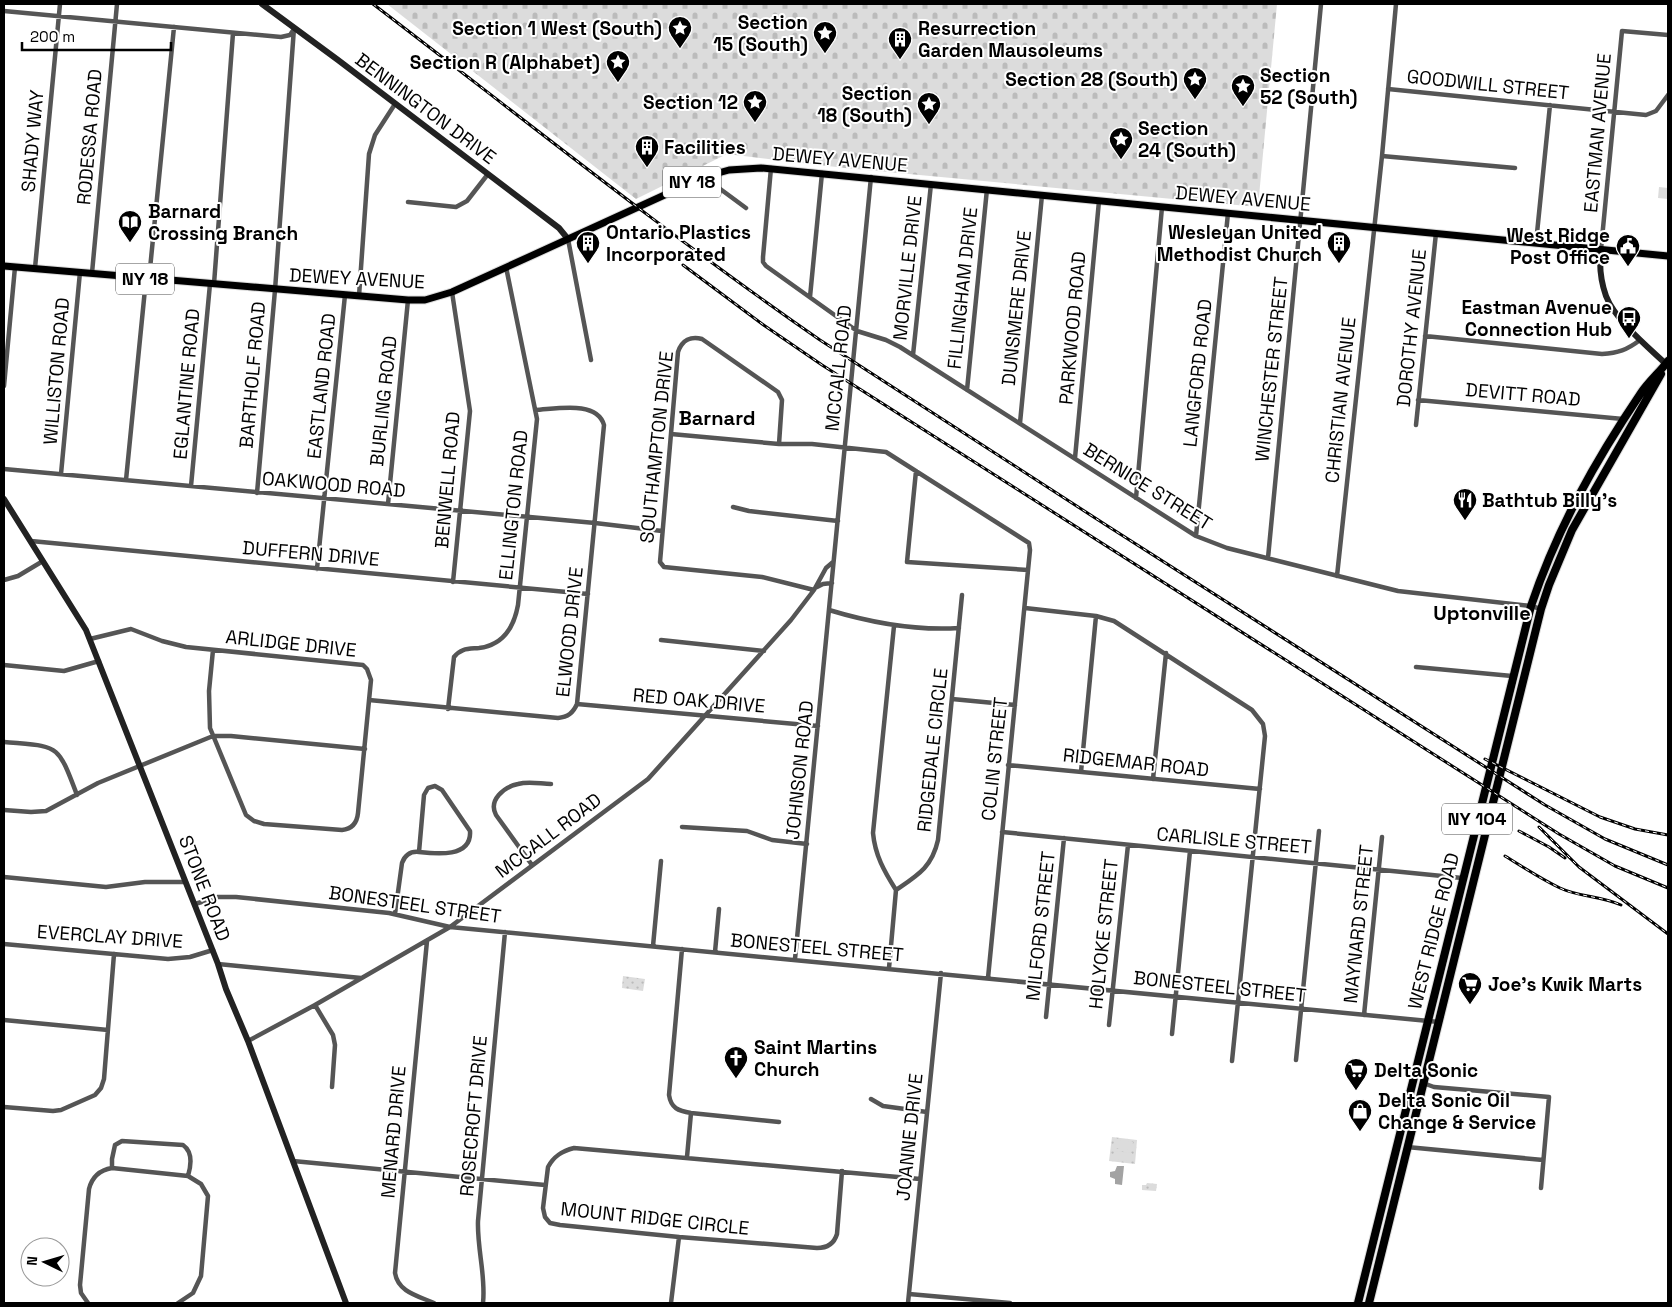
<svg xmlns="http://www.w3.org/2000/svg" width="1672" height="1307" font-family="'Space Grotesk',sans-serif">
<defs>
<pattern id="cemetery-stones" width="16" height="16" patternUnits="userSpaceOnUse" patternTransform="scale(1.25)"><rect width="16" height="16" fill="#dcdcdc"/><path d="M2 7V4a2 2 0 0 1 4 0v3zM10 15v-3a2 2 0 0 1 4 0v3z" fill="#bbb"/></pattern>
<pattern id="park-dots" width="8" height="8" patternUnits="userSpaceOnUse" patternTransform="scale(1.25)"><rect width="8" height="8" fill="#dcdcdc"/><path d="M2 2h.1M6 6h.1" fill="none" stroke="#bbb" stroke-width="1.8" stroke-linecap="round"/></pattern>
</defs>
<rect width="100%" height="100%" fill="#fff"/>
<path fill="url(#cemetery-stones)" d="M387,4H1277L1258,207L845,168L727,154L636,199Z"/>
<path fill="url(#park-dots)" d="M623,976L645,979L643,991L622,988Z
M1112,1137L1137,1140L1135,1164L1109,1161Z
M1147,1183L1157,1184L1156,1191L1142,1190V1185H1146Z"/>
<path fill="#dcdcdc" d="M1659,187L1668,188V199L1658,198Z
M1116,1140L1133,1142L1132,1150L1115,1148Z
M1114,1151L1132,1153L1131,1161L1114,1159Z"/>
<path fill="#a3a3a3" d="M1117,1166H1124L1122,1185L1115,1184V1179L1110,1177V1172L1115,1171Z"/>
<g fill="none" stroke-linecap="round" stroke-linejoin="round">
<g stroke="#dbdbdb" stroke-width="9">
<path id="primary" d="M4,266L408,300H425L452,292L704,177L729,170L761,168L1668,256"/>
</g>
<g stroke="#dbdbdb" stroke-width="10">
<path id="highway" d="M1358,1303L1531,606C1557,529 1595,461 1641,393C1649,381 1660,372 1668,361
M1369,1303L1541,609L1549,585L1572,530L1661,374"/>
</g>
<path stroke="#555" stroke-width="4.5" d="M4,11L281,37L290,35L294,29
M1388,89L1646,115L1656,111L1668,95
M1382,156L1515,168
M771,168L763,257V262L766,266L857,331L886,340L900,347L1196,536L1227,548L1398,591L1531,606L1541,609
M704,177L746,208
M408,202L456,207L467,201L488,174
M568,239L591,360
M1536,243L1550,105
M1601,249L1622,31L1668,35
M35,268L60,4
M92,273L117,4
M149,279L174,27
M214,284L233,33
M452,292L470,411L453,582
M359,296L369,154L375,135L395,104
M810,297L822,173
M1425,336L1602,354C1618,353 1627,350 1640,340
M913,355L931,184
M4,386L15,267
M967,390L987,189
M1418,400L1623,419
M1020,423L1042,195
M1416,425L1436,233
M671,434L779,444H812L886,452L1029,543L1030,550L988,978
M779,444L782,400L778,392L702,339C691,336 682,340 678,352L660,562L664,567L762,577L814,590
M1075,458L1099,201
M4,469L595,523L662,531
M916,471L907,562L1028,570
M61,474L80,272
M126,480L146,279
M191,486L210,284
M257,493L275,290L294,28
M1136,498L1162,207
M388,504L408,300
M733,507L749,511L838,521
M1196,536L1228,213
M31,541L588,594
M1268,558L1321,4
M317,569L345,295
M1337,576L1382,156L1396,4
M4,580L18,576L43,561
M817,587L823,584L832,583
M1025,608L1096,616L1114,621L1252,710L1263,724L1265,736L1232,1061
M829,610C872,623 914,631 959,628
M894,626L873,833C875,855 884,871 896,890
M90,639L131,629L162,641L186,647L363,665L367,669L371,680L358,813C357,823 352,829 342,830L264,824L254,821L246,815L210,728L209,691L213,650
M661,640L764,651
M4,665L64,671L99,661
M1416,667L1512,676
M952,699L1015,705
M369,700L558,718C568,717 573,713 577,704L604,425C597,400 556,409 535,410
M577,704L818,726
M448,709L454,657C461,648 468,649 479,648C503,645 514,627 518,605L537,419L506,267
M4,742C59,747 57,742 77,795
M1008,765L1260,789
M1081,772L1096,616
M1153,779L1166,653
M435,786L442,790L470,831C472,858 436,854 419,852L424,795L428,788Z
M4,810L31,812L46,811L98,783L213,736H231L365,749
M682,827L747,831L772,840L807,844
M1002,832L1462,878
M532,865L496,815C488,800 504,787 518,784C529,781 541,784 551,784
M4,877L106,887L145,882H186
M195,904L218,897H236L389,913L450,927L1439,1022
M395,914L402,863C405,855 410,851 419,852
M427,941L395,1273C398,1292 418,1296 434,1303
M4,944L168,959L190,957L213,950
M653,946L661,861
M682,949L669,1095C671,1108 678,1111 691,1113L779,1122
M715,952L719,909
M795,959L871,177
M218,964L361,978
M889,968L896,890C918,875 932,867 938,840L962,595
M315,1005L333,1035L335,1045L332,1087
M1364,1015L1382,837
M1046,1017L1064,838
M4,1020L108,1030
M1109,1025L1128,845
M1172,1034L1190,851
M248,1041L315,1005L450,927L648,779L791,620L814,590L826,568L833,562
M1296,1060L1319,831
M1423,1083L1434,1087L1549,1097L1541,1188
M871,1099L883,1106L927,1112
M4,1107L53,1111L61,1110L95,1095L101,1088L104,1079L114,954
M1407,1147L1543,1160
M687,1157L691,1113
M293,1161L545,1185
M112,1168V1159L115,1145L122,1141L183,1145C193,1152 191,1166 188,1176
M842,1171L837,1234C834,1244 827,1248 817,1248L679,1237L560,1225L550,1223L545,1217L543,1208L548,1167C554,1156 562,1151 574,1148L920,1179
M909,1294L1010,1303
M88,1303L81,1293L80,1285L89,1189C92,1177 100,1170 112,1168L188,1176L201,1184L208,1196L201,1276L193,1293L178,1303
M483,1303C486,1276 477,1249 478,1221L505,932
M671,1303L679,1237
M908,1303L941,973"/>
<path stroke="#222" stroke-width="6" d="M262,4L338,60L559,228L568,239
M1601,249C1599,265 1601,282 1606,296C1615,320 1648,347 1666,364
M4,499L86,630L218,964L226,989L248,1041L346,1303"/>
<use href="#primary" stroke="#000" stroke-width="7"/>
<use href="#highway" stroke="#000" stroke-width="8"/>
<g stroke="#000" stroke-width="3">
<path id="rail" d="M373,4C521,117 667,234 820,340L1106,525L1545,805L1605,839L1668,865
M683,265L765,326L822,365L1559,834L1615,866L1668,888
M1485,759L1600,817L1635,829L1668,835
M1539,827L1579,867L1668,934
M1519,831L1549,847L1565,858
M1505,856C1523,867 1541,879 1560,888C1579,897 1601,896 1621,905"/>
</g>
<use href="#rail" stroke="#fff" stroke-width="1" stroke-dasharray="4" stroke-linecap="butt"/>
</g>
<defs>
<g id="sight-pin" transform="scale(1.25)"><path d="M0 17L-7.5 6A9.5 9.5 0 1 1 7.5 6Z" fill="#000" stroke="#fff"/><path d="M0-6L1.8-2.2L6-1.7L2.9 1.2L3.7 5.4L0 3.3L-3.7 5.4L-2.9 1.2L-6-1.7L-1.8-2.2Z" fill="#fff"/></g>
<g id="building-pin" transform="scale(1.25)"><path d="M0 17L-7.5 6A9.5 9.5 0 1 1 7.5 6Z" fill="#000" stroke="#fff"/><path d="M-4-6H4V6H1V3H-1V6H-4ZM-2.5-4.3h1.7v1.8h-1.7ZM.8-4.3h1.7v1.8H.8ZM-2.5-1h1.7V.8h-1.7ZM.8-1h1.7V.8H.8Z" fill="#fff"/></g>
<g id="library-pin" transform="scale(1.25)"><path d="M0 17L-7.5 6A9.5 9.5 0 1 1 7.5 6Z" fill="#000" stroke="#fff"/><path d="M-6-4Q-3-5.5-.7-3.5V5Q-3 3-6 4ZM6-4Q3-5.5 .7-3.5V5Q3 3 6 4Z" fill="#fff"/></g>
<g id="civic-pin" transform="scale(1.25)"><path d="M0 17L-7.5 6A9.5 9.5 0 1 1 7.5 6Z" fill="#000" stroke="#fff"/><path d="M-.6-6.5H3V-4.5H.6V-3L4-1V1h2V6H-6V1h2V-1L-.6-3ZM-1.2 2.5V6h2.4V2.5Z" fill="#fff"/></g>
<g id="bus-pin" transform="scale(1.25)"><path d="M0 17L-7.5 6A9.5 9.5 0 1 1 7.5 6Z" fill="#000" stroke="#fff"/><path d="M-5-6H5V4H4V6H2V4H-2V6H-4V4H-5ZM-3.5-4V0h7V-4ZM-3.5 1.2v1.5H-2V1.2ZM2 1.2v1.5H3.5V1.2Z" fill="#fff"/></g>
<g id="restaurant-pin" transform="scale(1.25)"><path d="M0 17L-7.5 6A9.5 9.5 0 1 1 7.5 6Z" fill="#000" stroke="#fff"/><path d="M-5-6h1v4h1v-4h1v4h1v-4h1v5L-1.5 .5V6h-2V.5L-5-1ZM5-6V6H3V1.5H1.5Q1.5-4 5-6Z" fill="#fff"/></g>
<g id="supermarket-pin" transform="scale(1.25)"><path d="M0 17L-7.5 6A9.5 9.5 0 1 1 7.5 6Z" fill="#000" stroke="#fff"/><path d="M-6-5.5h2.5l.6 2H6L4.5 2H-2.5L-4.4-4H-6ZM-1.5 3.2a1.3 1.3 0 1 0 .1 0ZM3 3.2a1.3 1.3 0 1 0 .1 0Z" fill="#fff"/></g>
<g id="church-pin" transform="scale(1.25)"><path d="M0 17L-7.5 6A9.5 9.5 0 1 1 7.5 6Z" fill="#000" stroke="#fff"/><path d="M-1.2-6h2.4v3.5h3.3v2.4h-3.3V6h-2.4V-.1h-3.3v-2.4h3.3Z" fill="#fff"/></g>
<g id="shop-pin" transform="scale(1.25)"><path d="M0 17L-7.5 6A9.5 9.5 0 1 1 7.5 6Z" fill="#000" stroke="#fff"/><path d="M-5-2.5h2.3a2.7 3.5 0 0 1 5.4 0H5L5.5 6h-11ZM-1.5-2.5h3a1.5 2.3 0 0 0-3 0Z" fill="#fff"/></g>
</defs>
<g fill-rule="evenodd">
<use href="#sight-pin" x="680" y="28"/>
<use href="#sight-pin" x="825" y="33"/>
<use href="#building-pin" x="900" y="39"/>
<use href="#sight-pin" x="618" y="62"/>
<use href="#sight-pin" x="1195" y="79"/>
<use href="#sight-pin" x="1243" y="86"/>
<use href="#sight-pin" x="755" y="102"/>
<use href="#sight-pin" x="929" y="104"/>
<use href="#sight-pin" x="1121" y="139"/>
<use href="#building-pin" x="647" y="147"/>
<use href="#library-pin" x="130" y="222"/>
<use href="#building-pin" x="588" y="243"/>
<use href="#building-pin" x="1339" y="243"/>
<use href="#civic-pin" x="1628" y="246"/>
<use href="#bus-pin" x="1629" y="318"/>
<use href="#restaurant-pin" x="1465" y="500"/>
<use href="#supermarket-pin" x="1470" y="984"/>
<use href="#church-pin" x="736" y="1058"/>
<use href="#supermarket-pin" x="1356" y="1070"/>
<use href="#shop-pin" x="1360" y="1111"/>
</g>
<g text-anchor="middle" stroke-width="4" stroke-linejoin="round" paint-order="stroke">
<g fill="#fff" stroke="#4c4c4c" stroke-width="1">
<rect x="663" y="166.5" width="58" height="31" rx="4"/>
<rect x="116" y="263.5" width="58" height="31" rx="4"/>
<rect x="1442" y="803.5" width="70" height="31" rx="4"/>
</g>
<g font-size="18" font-weight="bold" fill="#000">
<text x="692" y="188">NY 18</text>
<text x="145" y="285">NY 18</text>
<text x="1477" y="825">NY 104</text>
</g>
<g font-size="19" font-weight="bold" fill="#000" stroke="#fff" text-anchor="start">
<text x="808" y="29" text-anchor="end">Section<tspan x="808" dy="22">15 (South)</tspan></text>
<text x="662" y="35" text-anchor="end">Section 1 West (South)</text>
<text x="918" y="35">Resurrection<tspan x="918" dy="22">Garden Mausoleums</tspan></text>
<text x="600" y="69" text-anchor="end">Section R (Alphabet)</text>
<text x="1260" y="82">Section<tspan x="1260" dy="22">52 (South)</tspan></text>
<text x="1178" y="86" text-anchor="end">Section 28 (South)</text>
<text x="912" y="100" text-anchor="end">Section<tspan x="912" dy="22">18 (South)</tspan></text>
<text x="738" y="109" text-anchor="end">Section 12</text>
<text x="1138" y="135">Section<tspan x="1138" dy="22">24 (South)</tspan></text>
<text x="664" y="154">Facilities</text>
<text x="148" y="218">Barnard<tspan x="148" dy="22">Crossing Branch</tspan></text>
<text x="606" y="239">Ontario Plastics<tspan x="606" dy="22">Incorporated</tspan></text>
<text x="1322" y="239" text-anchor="end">Wesleyan United<tspan x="1322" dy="22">Methodist Church</tspan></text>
<text x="1610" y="242" text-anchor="end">West Ridge<tspan x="1610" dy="22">Post Office</tspan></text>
<text x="1612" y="314" text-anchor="end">Eastman Avenue<tspan x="1612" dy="22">Connection Hub</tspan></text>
<text x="1482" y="507">Bathtub Billy's</text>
<text x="1488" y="991">Joe's Kwik Marts</text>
<text x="754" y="1054">Saint Martins<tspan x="754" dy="22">Church</tspan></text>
<text x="1374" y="1077">Delta Sonic</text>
<text x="1378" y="1107">Delta Sonic Oil<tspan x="1378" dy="22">Change &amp; Service</tspan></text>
</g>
<g font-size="19" fill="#000" stroke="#fff">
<text transform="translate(1488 84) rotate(6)" y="7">GOODWILL STREET</text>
<text transform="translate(426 108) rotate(37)" y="7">BENNINGTON DRIVE</text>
<text transform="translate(1597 133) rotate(-85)" y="7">EASTMAN AVENUE</text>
<text transform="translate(89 137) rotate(-85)" y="7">RODESSA ROAD</text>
<text transform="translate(32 141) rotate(-85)" y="7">SHADY WAY</text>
<text transform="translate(840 159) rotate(5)" y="7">DEWEY AVENUE</text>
<text transform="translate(1243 198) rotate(5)" y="7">DEWEY AVENUE</text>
<text transform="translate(907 268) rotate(-84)" y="7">MORVILLE DRIVE</text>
<text transform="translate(357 278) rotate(3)" y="7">DEWEY AVENUE</text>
<text transform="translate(962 288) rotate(-84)" y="7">FILLINGHAM DRIVE</text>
<text transform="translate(1016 308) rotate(-84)" y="7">DUNSMERE DRIVE</text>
<text transform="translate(1072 328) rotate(-85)" y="7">PARKWOOD ROAD</text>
<text transform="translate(1411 328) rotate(-84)" y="7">DOROTHY AVENUE</text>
<text transform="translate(838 368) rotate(-84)" y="7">MCCALL ROAD</text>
<text transform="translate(1271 369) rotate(-84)" y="7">WINCHESTER STREET</text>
<text transform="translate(56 371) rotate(-85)" y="7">WILLISTON ROAD</text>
<text transform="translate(1197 373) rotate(-84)" y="7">LANGFORD ROAD</text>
<text transform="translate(252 375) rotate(-85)" y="7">BARTHOLF ROAD</text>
<text transform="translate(186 384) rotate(-85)" y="7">EGLANTINE ROAD</text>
<text transform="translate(321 386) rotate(-84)" y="7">EASTLAND ROAD</text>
<text transform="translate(1523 394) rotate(5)" y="7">DEVITT ROAD</text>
<text transform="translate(1340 400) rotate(-84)" y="7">CHRISTIAN AVENUE</text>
<text transform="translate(383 401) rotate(-84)" y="7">BURLING ROAD</text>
<text transform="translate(656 447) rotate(-84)" y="7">SOUTHAMPTON DRIVE</text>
<text transform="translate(447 480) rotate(-85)" y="7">BENWELL ROAD</text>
<text transform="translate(334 484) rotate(5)" y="7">OAKWOOD ROAD</text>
<text transform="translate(1148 486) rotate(32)" y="7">BERNICE STREET</text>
<text transform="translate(513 505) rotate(-84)" y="7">ELLINGTON ROAD</text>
<text transform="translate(311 553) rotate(5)" y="7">DUFFERN DRIVE</text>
<text transform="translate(569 632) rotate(-84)" y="7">ELWOOD DRIVE</text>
<text transform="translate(291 643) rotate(6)" y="7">ARLIDGE DRIVE</text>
<text transform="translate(699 700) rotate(5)" y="7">RED OAK DRIVE</text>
<text transform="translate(932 750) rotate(-84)" y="7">RIDGEDALE CIRCLE</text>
<text transform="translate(994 759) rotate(-84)" y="7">COLIN STREET</text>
<text transform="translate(1136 762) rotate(6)" y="7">RIDGEMAR ROAD</text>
<text transform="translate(799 770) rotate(-84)" y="7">JOHNSON ROAD</text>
<text transform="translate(548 835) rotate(-37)" y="7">MCCALL ROAD</text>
<text transform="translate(1234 840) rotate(5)" y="7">CARLISLE STREET</text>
<text transform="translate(205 888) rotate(69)" y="7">STONE ROAD</text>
<text transform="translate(415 904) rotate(8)" y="7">BONESTEEL STREET</text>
<text transform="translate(1358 924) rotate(-84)" y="7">MAYNARD STREET</text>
<text transform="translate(1040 926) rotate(-84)" y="7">MILFORD STREET</text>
<text transform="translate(1433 931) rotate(-76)" y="7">WEST RIDGE ROAD</text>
<text transform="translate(1103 934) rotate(-84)" y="7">HOLYOKE STREET</text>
<text transform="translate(110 936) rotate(4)" y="7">EVERCLAY DRIVE</text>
<text transform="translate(817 947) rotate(5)" y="7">BONESTEEL STREET</text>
<text transform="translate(1220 986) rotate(6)" y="7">BONESTEEL STREET</text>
<text transform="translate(473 1116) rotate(-85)" y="7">ROSECROFT DRIVE</text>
<text transform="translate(393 1132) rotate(-85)" y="7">MENARD DRIVE</text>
<text transform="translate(909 1137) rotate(-84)" y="7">JOANNE DRIVE</text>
<text transform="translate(655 1218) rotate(6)" y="7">MOUNT RIDGE CIRCLE</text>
</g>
<g font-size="20" font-weight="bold" fill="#000" stroke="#fff">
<text x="717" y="425">Barnard</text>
<text x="1482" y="620">Uptonville</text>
</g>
</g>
<rect width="1672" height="1307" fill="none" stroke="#000000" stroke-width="10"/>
<g transform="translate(45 1262) rotate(275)"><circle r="24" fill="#ffffff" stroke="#999999"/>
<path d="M0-4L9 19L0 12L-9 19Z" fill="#000000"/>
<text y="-8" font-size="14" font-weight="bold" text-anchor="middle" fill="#000000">N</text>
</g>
<path d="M22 42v8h149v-8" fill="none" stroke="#000000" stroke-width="2.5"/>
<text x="30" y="42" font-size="15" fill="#000000" stroke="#ffffff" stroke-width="4" paint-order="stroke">200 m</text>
</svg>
